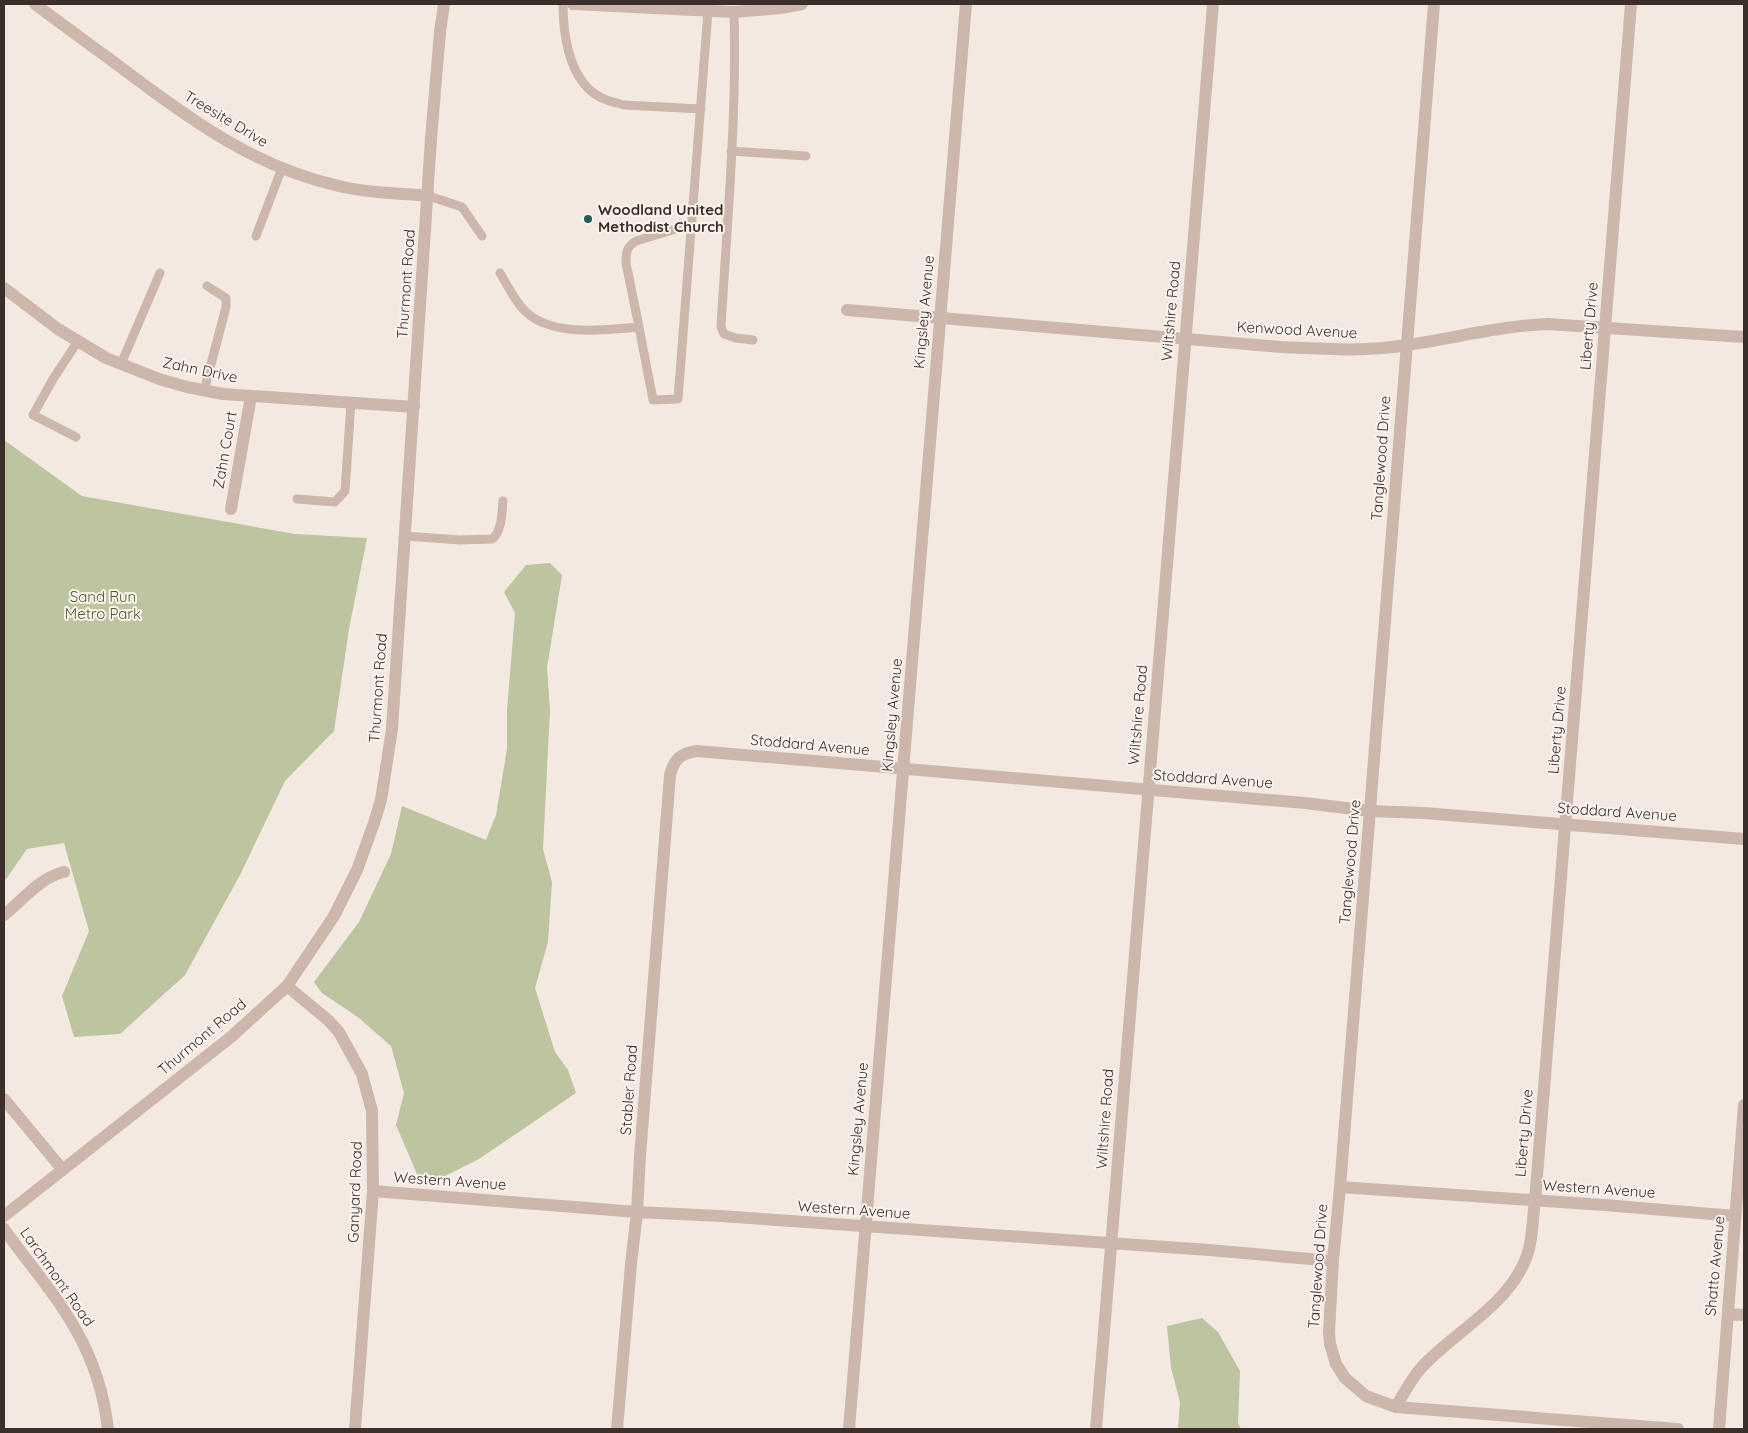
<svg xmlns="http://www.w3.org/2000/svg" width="1748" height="1433" font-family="Quicksand,sans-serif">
<rect width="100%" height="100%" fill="#f4e9e1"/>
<path fill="#bcc4a0" d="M4,440L82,496L295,534L367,538L349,629L334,731L285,781L240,875L185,975L120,1034L74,1037L62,996L89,931L64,843L27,849L4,882Z
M550,563L562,575L547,668L550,710L543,849L552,882L548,942L535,988L555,1052L568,1070L576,1093L479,1159L439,1179L417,1174L396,1125L404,1093L391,1046L359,1018L322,993L314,982L359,922L391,854L402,806L486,840L496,815L507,749V710L515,613L504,592L526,565Z
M1202,1318L1218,1332L1240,1371L1238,1423L1241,1429H1178L1180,1402L1171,1368L1167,1326Z"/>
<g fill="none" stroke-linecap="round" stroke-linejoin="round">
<path stroke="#cdb7ac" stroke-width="9" d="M563,4C563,32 568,71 591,91C600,99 612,102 624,105L701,109
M734,12C737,117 727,223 721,327L724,334L736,338L753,340
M731,151L806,156
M429,196L462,207L482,236
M256,236L282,168
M500,273C508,286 515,302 526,312C553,337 605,330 639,327L653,400L678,399L708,11
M639,327L626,263C626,253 626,247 636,241L692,224
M121,364L160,273
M204,391L226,307V298L207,286
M76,437L33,415L53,379L78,341
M297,499L335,502L345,491L351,403
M405,536L460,540L492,539C502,532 502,512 503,501"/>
<path stroke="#cdb7ac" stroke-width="12" d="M35,4C68,29 102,53 135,78C198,125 258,167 335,185C365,193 397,193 429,196
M1434,4L1340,1187L1333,1261L1329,1332L1330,1344L1336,1364L1345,1378L1366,1396L1396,1407L1678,1429
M4,288L58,329L106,358L159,379L187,387L223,394L414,407
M847,310L1281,347C1324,349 1365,352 1407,345C1454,338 1500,326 1547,324L1744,337
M231,509L251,396
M4,915C24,899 39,878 64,872
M287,986L328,1020L339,1032L362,1074L372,1111L373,1191L355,1429
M4,1099L62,1169
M1340,1187L1604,1205L1735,1216
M373,1191L637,1212L720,1216L1209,1250L1333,1261
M4,1229C28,1263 57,1295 77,1332C94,1362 104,1395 108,1429
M1728,1314L1744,1315
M1396,1407C1403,1394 1411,1380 1421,1368C1452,1334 1503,1308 1523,1265C1533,1246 1532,1222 1535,1201L1631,4
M617,1429L631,1264L637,1212L640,1156L670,775C674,759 681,753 697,751L1305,803L1370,811L1424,813L1744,839
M849,1429L966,4
M1096,1429L1213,4
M1719,1429L1744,1105"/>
<path stroke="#cdb7ac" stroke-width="12" d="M573,4L734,12L781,8L802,4
M4,1216L231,1037L287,986L334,916L357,870L374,823L381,800L392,729L431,139L440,32L444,4"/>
</g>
<circle fill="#1f5d5a" stroke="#fbf3ee" stroke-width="2" cx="588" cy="219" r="5"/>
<g text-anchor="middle" stroke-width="4" stroke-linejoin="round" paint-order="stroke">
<g font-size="15" fill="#3b2e2b" stroke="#fbf3ee">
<text transform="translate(226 119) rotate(31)" y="5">Treesite Drive</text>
<text transform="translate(406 284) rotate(-86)" y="5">Thurmont Road</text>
<text transform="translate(1171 311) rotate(-85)" y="5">Wiltshire Road</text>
<text transform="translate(924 312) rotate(-85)" y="5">Kingsley Avenue</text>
<text transform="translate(1589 326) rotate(-85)" y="5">Liberty Drive</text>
<text transform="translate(1297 330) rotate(3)" y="5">Kenwood Avenue</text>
<text transform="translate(200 370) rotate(12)" y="5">Zahn Drive</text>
<text transform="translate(225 450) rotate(-80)" y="5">Zahn Court</text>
<text transform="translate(1381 458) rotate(-86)" y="5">Tanglewood Drive</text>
<text transform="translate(378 688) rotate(-86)" y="5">Thurmont Road</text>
<text transform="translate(892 715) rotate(-85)" y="5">Kingsley Avenue</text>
<text transform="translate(1138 715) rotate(-85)" y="5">Wiltshire Road</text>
<text transform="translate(1557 730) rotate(-85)" y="5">Liberty Drive</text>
<text transform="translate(810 745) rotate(5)" y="5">Stoddard Avenue</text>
<text transform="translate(1213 779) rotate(4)" y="5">Stoddard Avenue</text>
<text transform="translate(1617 812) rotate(4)" y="5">Stoddard Avenue</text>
<text transform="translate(1350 862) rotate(-85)" y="5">Tanglewood Drive</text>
<text transform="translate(202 1037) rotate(-40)" y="5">Thurmont Road</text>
<text transform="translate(629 1090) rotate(-86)" y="5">Stabler Road</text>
<text transform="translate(858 1119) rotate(-85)" y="5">Kingsley Avenue</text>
<text transform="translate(1105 1119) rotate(-86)" y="5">Wiltshire Road</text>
<text transform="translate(1524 1133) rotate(-85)" y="5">Liberty Drive</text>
<text transform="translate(450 1181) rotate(4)" y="5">Western Avenue</text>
<text transform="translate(1599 1189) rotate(4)" y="5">Western Avenue</text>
<text transform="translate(355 1192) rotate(-88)" y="5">Ganyard Road</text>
<text transform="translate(854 1210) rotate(4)" y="5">Western Avenue</text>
<text transform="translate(1318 1266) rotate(-86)" y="5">Tanglewood Drive</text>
<text transform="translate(1715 1266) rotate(-85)" y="5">Shatto Avenue</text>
<text transform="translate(57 1277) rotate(55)" y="5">Larchmont Road</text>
</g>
<g font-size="15" font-weight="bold" fill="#3b2e2b" stroke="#fbf3ee" text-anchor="start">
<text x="598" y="215">Woodland United<tspan x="598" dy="17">Methodist Church</tspan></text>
</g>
<g font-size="15" fill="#4f592e" stroke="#fbf3ee">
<text x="103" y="602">Sand Run<tspan x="103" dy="17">Metro Park</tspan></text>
</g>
</g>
<rect width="1748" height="1433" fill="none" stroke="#3b2e2b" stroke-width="10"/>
</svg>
